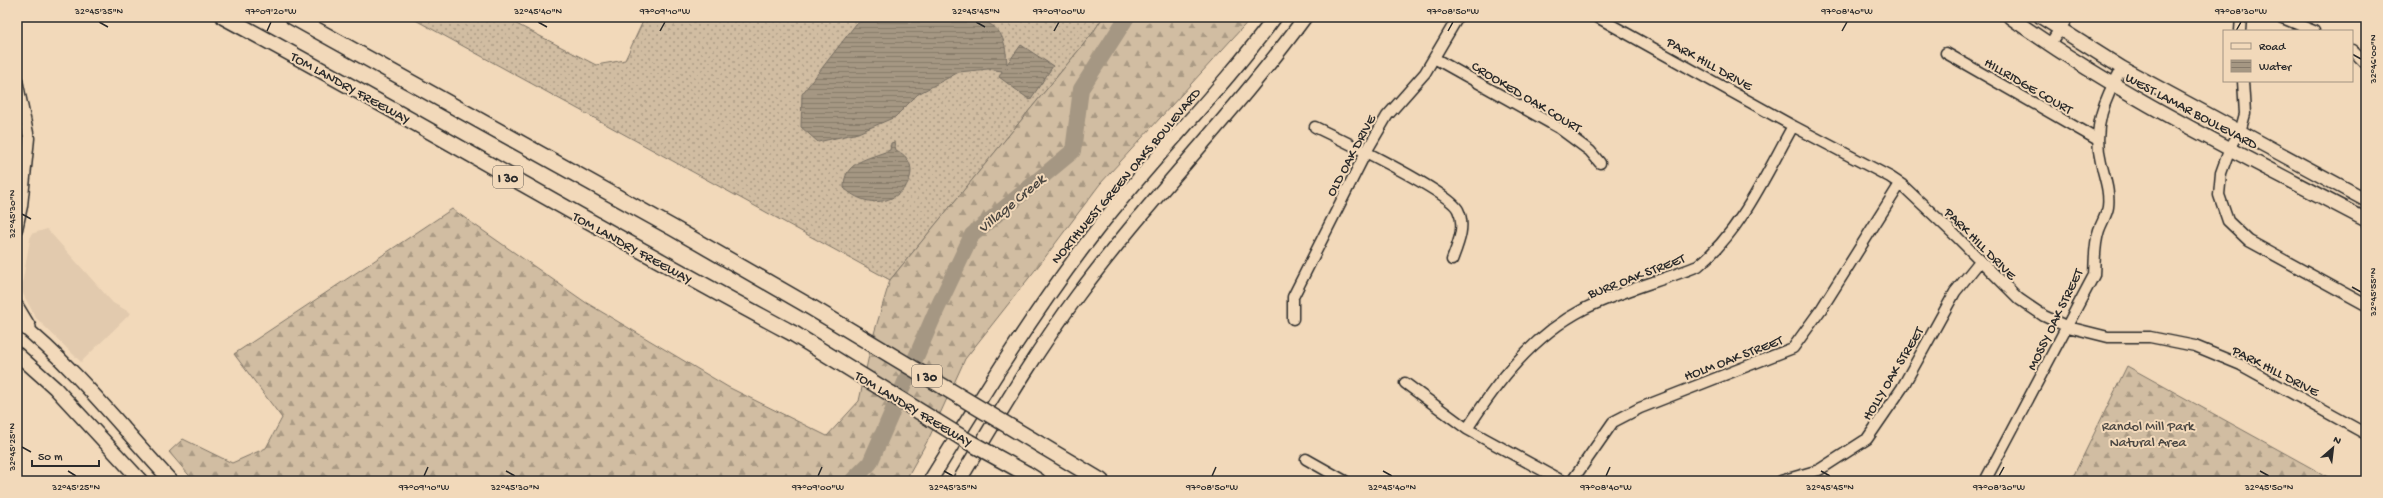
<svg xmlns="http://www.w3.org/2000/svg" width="2383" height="498" font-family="'Gochi Hand',sans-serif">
<defs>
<pattern id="grass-dots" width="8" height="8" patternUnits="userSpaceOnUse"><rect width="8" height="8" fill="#d1bda2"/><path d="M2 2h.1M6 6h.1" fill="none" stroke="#aa9a84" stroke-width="1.8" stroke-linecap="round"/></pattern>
<pattern id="forest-firs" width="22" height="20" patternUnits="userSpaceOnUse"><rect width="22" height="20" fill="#d1bda2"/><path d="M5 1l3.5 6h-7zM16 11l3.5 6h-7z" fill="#aa9a84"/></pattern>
<pattern id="water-rules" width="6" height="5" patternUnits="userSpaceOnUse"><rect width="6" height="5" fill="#a59783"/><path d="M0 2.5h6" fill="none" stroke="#877b6b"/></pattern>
</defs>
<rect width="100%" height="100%" fill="#f2d9ba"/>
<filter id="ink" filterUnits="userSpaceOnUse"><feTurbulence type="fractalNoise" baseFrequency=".025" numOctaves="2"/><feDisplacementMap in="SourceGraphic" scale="8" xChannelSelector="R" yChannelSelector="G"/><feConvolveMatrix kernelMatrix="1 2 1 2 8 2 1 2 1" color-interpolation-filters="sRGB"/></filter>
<g filter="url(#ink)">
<path fill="#e2caae" d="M47,229L113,303L131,313L81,362L36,318L21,290L31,234Z"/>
<path fill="url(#grass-dots)" stroke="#7e7466" d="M410,17H503L596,65L625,60L645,17H1103L1092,34L890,280Z"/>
<path fill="url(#forest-firs)" stroke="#7e7466" d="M1103,17H1252L1100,184L1043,260L965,359L929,438L905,481H194L169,452L183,439L232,463L266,448L282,418L234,354L452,209L585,302L728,387L827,436L859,401L873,337L890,280L1092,34Z
M2127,366L2335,481H2071Z"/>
<path fill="url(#water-rules)" stroke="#746c60" d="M870,17H971C1001,25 1005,35 1007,64L1021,45L1053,66L1030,100L999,77L1002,71L988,69L959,72L918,94L895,117L858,133L818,142L801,127L802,94L856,24Z
M894,142L896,150C936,169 888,228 844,188C843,161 869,159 890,150L891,143Z"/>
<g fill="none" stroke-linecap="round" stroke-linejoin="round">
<path stroke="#a59783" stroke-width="16" d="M852,481L870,463L936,311L972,235L1073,151L1081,89L1127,17"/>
<g stroke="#2b2b2b" stroke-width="13">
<path id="minor" d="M1597,17L1793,126L1890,177L1902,185L1956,236L2019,299L2044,316L2068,327L2108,337H2150L2195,346L2241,365L2366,434
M2280,17L2314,31
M2240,31L2241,17
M2049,45L2068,17
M2352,50L2366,64
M1946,53L2098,140
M1434,58L1559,128L1590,151L1600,163
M17,80L29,138L22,206L17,229
M2243,81L2245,114L2240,132L2230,148L2221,173L2219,195L2228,221L2249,241L2366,305
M1315,127C1338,138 1450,192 1458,210C1466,226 1458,244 1452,260
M1293,319V297L1366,152L1387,116L1425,73L1458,17
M1405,383L1467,429L1562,481
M1467,429C1498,381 1532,336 1584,309C1620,291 1661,281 1698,266C1741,231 1766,174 1793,126
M1306,459L1345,481
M1572,481L1613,422L1640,408L1793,348L1822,308L1900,184
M1781,481L1819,470L1867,439L1902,388L1955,292L1980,261
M1985,481L2094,275C2095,260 2094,244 2099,230C2102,222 2107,214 2108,207C2110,190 2104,177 2101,162C2092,127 2105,98 2122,68"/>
</g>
<g stroke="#2b2b2b" stroke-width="16">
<path id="major" d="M2010,17C2121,97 2245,156 2366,220
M2041,17L2122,68L2366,200
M17,307L29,327
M17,321C75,367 121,427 171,481
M17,354L55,388L141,481
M930,481C982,396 1034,311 1095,232C1152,158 1220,92 1275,17
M959,481C997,418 1034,354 1078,295C1149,199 1234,114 1305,17"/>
</g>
<g stroke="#2b2b2b" stroke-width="18">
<path id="highway" d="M224,17C416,120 602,232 794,334
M293,17L673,228L809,306
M1044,447L1101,481
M1027,474L1038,481"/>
</g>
<use href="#minor" stroke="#f2d9ba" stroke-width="10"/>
<use href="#major" stroke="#f2d9ba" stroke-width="13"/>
<use href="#highway" stroke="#f2d9ba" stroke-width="15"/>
<g stroke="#2b2b2b" stroke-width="18" stroke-linecap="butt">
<path id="highway-bridge" d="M809,306L1044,447
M794,334L969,442L1027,474"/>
</g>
<use href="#highway-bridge" stroke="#f2d9ba" stroke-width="15"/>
</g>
</g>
<path fill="none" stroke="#2b2b2b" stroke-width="1.5" d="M99,22L108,27M538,22L547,27M976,22L985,27M267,31L271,22M660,31L665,22M1054,31L1059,22M1448,31L1453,22M1842,31L1847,22M2236,31L2241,22M2352,54L2361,59M22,214L31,219M2352,287L2361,292M22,447L31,452M68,471L76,476M506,471L515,476M944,471L953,476M1383,471L1392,476M1821,471L1830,476M2260,471L2269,476M424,476L428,467M818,476L822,467M1212,476L1216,467M1606,476L1610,467M1999,476L2004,467"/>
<g text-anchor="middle" stroke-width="4" stroke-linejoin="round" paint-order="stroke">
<g fill="#f2d9ba" stroke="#675f56" stroke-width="1">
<rect x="493" y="166" width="30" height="22" rx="3"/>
<rect x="912" y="365" width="30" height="22" rx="3"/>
</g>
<g font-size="13" font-weight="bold" fill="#2b2b2b">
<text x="508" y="182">I 30</text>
<text x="927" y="381">I 30</text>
</g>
<g font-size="14" fill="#2b2b2b" stroke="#f2d9ba">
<text transform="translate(1710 63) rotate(29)" y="5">PARK HILL DRIVE</text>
<text transform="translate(2029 85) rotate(30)" y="5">HILLRIDGE COURT</text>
<text transform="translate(351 87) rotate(29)" y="5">TOM LANDRY FREEWAY</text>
<text transform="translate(1527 96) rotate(31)" y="5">CROOKED OAK COURT</text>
<text transform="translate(2192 110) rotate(28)" y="5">WEST LAMAR BOULEVARD</text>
<text transform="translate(1350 155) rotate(-62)" y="5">OLD OAK DRIVE</text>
<text transform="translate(1125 175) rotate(-50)" y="5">NORTHWEST GREEN OAKS BOULEVARD</text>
<text transform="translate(1981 243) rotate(45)" y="5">PARK HILL DRIVE</text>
<text transform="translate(633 247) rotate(29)" y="5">TOM LANDRY FREEWAY</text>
<text transform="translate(1636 275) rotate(-21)" y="5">BURR OAK STREET</text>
<text transform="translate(2054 319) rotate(-64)" y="5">MOSSY OAK STREET</text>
<text transform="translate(1733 357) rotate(-21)" y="5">HOLM OAK STREET</text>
<text transform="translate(2276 370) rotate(27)" y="5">PARK HILL DRIVE</text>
<text transform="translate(1892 373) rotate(-59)" y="5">HOLLY OAK STREET</text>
<text transform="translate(914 408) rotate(31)" y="5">TOM LANDRY FREEWAY</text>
</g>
<g font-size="14" fill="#4c4843" stroke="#f2d9ba">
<text x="2148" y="430">Randol Mill Park<tspan x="2148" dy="16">Natural Area</tspan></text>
</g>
<g font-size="15" font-style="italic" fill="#4a4641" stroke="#f2d9ba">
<text transform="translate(1011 203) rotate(-40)" y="5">Village Creek</text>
</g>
</g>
<rect width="2383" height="498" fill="none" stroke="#f2d9ba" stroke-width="44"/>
<rect x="2223" y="30" width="130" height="52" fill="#f2d9ba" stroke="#a29381"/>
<rect x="2231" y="43" width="20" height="6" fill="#f2d9ba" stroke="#a29381"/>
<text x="2259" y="50" font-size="12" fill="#2b2b2b">Road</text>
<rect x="2231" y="60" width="20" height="12" fill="url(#water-rules)" stroke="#a29381"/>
<text x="2259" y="70" font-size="12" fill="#2b2b2b">Water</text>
<g transform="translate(2333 448) rotate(28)" stroke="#f2d9ba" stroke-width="3" paint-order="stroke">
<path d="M0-3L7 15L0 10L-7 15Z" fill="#2b2b2b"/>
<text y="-6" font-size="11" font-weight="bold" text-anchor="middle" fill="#2b2b2b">N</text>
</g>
<path d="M32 460v6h67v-6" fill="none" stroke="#2b2b2b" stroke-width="2"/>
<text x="38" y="460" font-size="12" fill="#2b2b2b" stroke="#f2d9ba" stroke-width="3" paint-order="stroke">50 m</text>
<rect x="22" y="22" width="2339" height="454" fill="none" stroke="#2b2b2b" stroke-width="1.5"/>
<g font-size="10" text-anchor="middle" fill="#2b2b2b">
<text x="99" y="14">32°45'35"N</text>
<text x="271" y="14">97°09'20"W</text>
<text x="538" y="14">32°45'40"N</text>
<text x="665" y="14">97°09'10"W</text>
<text x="976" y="14">32°45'45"N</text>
<text x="1059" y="14">97°09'00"W</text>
<text x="1453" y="14">97°08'50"W</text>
<text x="1847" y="14">97°08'40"W</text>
<text x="2241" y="14">97°08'30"W</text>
<text transform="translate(2372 59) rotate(-90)" y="4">32°46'00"N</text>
<text transform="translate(11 214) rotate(-90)" y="4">32°45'30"N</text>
<text transform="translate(2372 292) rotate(-90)" y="4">32°45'55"N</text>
<text transform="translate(11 447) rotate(-90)" y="4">32°45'25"N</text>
<text x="76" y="490">32°45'25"N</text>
<text x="424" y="490">97°09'10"W</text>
<text x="515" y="490">32°45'30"N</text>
<text x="818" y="490">97°09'00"W</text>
<text x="953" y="490">32°45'35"N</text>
<text x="1212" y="490">97°08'50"W</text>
<text x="1392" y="490">32°45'40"N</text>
<text x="1606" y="490">97°08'40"W</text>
<text x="1830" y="490">32°45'45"N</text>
<text x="1999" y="490">97°08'30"W</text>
<text x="2269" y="490">32°45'50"N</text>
</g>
</svg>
